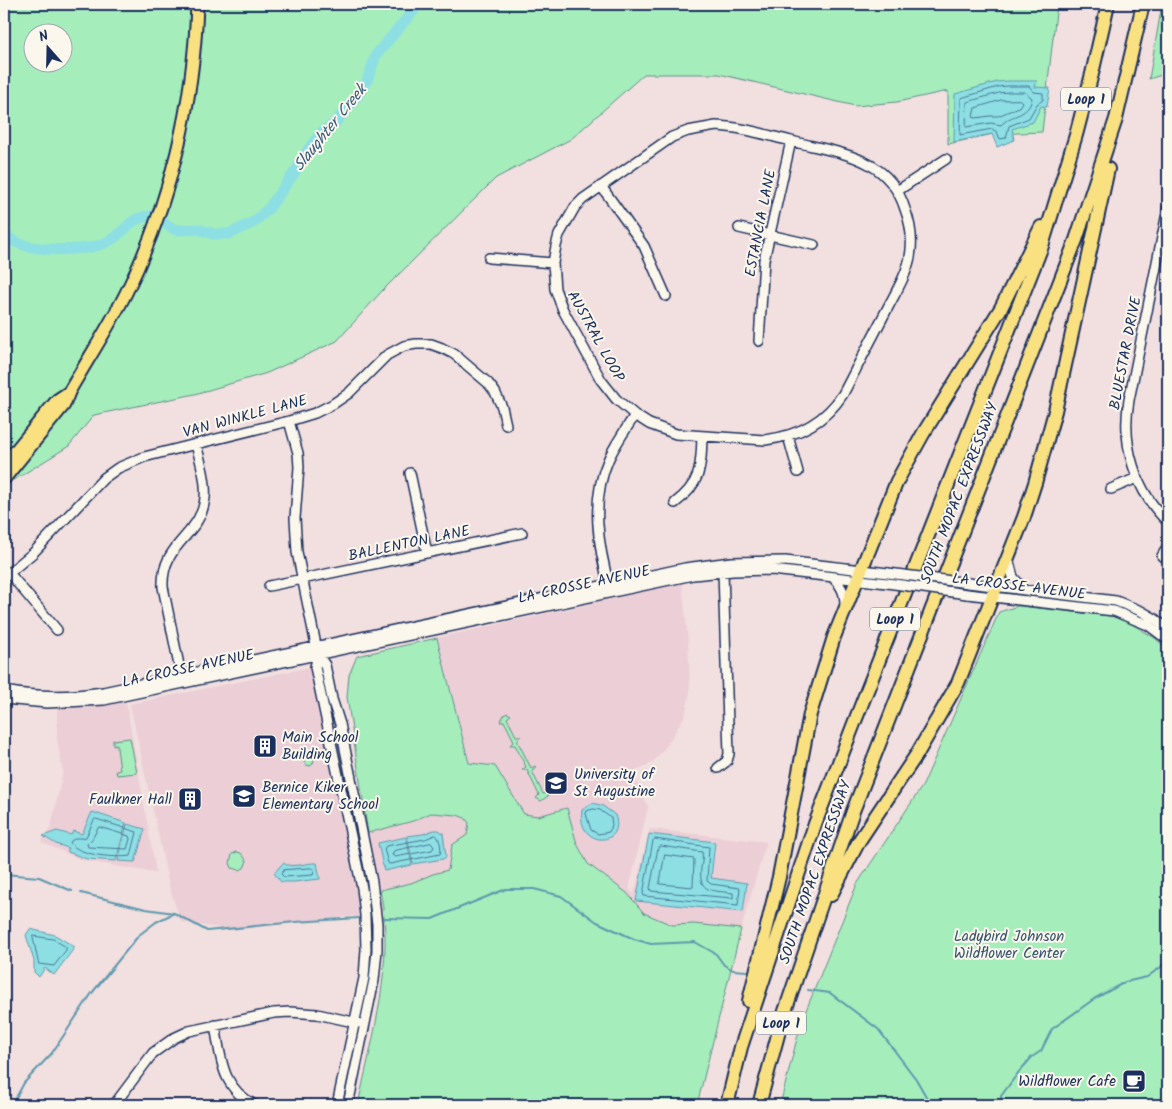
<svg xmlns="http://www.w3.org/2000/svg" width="1172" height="1109" font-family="Kalam,sans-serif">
<rect width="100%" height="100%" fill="#f2dfdf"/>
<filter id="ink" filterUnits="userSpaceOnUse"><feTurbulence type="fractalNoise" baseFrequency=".02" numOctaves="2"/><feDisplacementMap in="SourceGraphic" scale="10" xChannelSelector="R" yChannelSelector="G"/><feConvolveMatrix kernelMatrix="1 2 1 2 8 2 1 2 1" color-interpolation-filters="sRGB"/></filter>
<g filter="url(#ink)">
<path fill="#ebced6" d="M682,583L688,641L690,692L685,715L667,745L653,762L633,773L648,807L629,889L634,894L650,829L766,842L731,964L384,909L368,833L413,821L477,793L437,638Z
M311,667L359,891V918L353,916L232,930L181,922L170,889L130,704Z
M126,702L156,873L82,860L41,842L51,827L63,772L57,738V710Z"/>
<path fill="#a5edbb" stroke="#608e8c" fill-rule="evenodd" d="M4,4H1057L1042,132L993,134L948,144V91L897,102L855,106L719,74H644L571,139L496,178L381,292L337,341L267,373L195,394L94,415L69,446L14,480L4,471ZM32,32H62V62H32Z
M1162,4H1168V73L1149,79Z
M1018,606L1120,617L1155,638L1168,650V1105H780L801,1023L857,884L923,785L999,612Z
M437,638L469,763L495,766L524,814L538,816L567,808L577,844L588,864L627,893L644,913L672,925L694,924L741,929L697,1105H358C373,1035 395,962 380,890L411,883L433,874L448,870L452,845L467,835L469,823L465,818L457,815L431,813L413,821L368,833L347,697L349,675L357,656Z
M507,713L511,715L507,718L516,736H521L517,740L531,768L535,766L536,768L532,771L543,794L548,793V796L541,801L536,798L539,795L527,770H522L526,767L515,745H510L514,741L504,721L500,722L504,715Z
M130,738L137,773L117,775L116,771L120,770L117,748V744L113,745V740Z
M305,749L310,750L315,755L313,764L310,766L306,765L301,758L302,750Z
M237,852L241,853L247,861L244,868L240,870L232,868L230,863L232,854Z"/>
<path fill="#8ddfe4" stroke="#5f99ae" d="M1009,81H1037L1035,87L1050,88L1047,107L1041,106L1033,122L1012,129L1014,140L997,147L992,134L954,142L955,94L997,82Z
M593,803L603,806L615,815C627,848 576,848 582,810L587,806Z
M92,812L126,823L116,861L87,859L68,852V848L56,844L43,836L57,831L71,835L73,831L82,834Z
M127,824L145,829L135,862L118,861Z
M434,830H439L443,833L446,857L443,859L413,864L407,836L423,834Z
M649,834L715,842L711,878L747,883L743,912L636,901Z
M406,837L412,865L384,871L378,843Z
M283,863C292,869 307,862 317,863L320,879L294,882H281L274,873Z
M30,929L55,935L75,947L54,975L45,968L39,977L34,972V961L26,935Z"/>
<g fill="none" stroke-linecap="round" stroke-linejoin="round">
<path stroke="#497594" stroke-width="1" d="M1009,86H1029L1034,92L1043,93V100L1037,104L1029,118L1009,126L1006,138L1000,139L997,132L992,129L960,135L961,98L998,87Z
M1009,92H1025L1032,98C1029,117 1012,113 1001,125L991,123L966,127L967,102L999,93Z
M1020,100L1022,102L1019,107L998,116H990L976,118L973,117L975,108L1001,100Z
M594,809L600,810L611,818L612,825L609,832L598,834L591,830L586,814L587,811Z
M96,819L137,832L131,856C116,858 80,856 70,843L71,841L76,838H82L86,837L94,820Z
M99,827L129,836L130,839L127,849L88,847L87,844L92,839Z
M436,835C440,838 442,850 440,854L390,864L388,863L384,849L386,846L425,839Z
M655,839L709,847L707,881L711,884L740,888L738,905L644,896L643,894L653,841Z
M431,843L434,847L432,850L395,857L392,855L394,851Z
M661,846L702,852C703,857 702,862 701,868C698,894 713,890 733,893V898L651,891L650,888L658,848Z
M665,855L694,859L693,887L660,884Z
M311,868L314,869L313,875L284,877L281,874L284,870Z
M33,936L53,939L66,947V950L54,966L39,964Z"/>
<path stroke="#5f99ae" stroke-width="2" d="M4,874L39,877L72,891
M81,893L146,909L174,913L207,931L295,922L359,918
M383,918L432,919L506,889H534L561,896L597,922L634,939L651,944L695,942L716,954L724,965L733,970L747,971
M808,990L830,993L878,1029L916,1079L931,1105
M12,1105L24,1083L52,1053L92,993L139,935L156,922L174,913
M1001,1105V1096L1018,1073L1032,1057L1041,1051L1052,1029L1094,999L1125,982L1147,977L1161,967L1168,958"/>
<path stroke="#8ddfe4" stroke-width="11" d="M4,233C6,234 8,238 12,240C33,252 87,253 109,241C132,228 127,215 158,216L167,225L176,230L198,229L214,234H229L254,222L269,208L297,169L307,151L322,132L335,123L358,95L367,81L376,55L419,4"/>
<g stroke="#1b2f5e" stroke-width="12">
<path id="minor" d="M716,126C742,127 766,135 791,141C837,153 888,155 905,209C911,225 913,241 910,257C906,277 894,295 885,313C871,340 857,367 843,394C825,422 798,436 765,440L676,434L649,424L635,415L616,399L601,380L563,310L555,289L553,263L556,246L559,235L575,207L583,199L672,137L688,131Z
M601,186L644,246L666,296
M897,191L946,159
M1168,208L1129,400C1121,444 1135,491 1168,522
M739,228L814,245
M489,258L553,263
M759,341L764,260L791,141
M289,421L298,453L299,467L295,518L297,552L318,655L325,665L332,699L340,724L372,882L377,924V950L374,980L348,1105
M788,436L798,472
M410,473L427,553
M1111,489L1137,478
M675,503C701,483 701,468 702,437
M1162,556L1168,546
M1008,558L1013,577L1023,589
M9,573L57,630
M4,577L33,553L104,478L118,468L144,457L289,421L315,413L333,404L349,393L387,355L404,346L416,344H431L442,348L454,354L488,383L495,392L502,407L506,425
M832,577C841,585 845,592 845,605
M968,583L1116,601L1141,611L1155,619L1168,629
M269,586L522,533
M610,589C598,546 590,500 609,458C616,443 626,429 635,415
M967,594L1114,611L1148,625L1168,640
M318,655L315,667L362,888L365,915L366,949L364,978L337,1105
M182,680L163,587C161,542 201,537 205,498C207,480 200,461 196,444
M4,691C36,697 70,697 103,692L685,568L731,562L785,561L888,573
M4,699L47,703L104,700L693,575L733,571L772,570L887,583
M718,768L727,761L729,754L723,572
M215,1025C221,1058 221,1088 255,1105
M114,1105L153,1053L174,1038L189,1031L274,1013L290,1012L317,1014L358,1023"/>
</g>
<g stroke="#1b2f5e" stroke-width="15">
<path id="major" d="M4,463L16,450L57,400L69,392
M4,479L64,405L69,392C88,359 109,327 126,293C170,204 194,103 197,4"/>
</g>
<g stroke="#1b2f5e" stroke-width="16">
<path id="highway" d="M831,895L859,841L917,754L958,683L1024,517L1035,483L1055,411L1108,169
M749,1001L779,877L810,714L834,637L897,481L923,434L1001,308L1041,227
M727,1105L741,1047L815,824L855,721L1042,246L1076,135L1092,74L1108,4
M759,1105L782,1020L853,811L1076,240L1116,119L1143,4"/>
</g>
<use href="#minor" stroke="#fbf7ec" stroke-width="9"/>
<use href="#major" stroke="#f9e181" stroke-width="11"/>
<use href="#highway" stroke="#f9e181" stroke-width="12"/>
<g stroke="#1b2f5e" stroke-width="12" stroke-linecap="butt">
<path id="minor-bridge" d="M888,573L968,583
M887,583L967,594"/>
</g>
<use href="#minor-bridge" stroke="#fbf7ec" stroke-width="9"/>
</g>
</g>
<defs>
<g id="building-square" transform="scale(1.25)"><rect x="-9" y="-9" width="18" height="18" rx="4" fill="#1b2f5e" stroke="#fbf7ec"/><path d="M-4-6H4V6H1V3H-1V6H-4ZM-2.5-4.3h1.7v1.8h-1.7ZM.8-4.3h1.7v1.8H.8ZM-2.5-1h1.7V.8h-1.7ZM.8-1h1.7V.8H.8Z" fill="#fff"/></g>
<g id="university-square" transform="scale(1.25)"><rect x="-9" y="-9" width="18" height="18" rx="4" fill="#1b2f5e" stroke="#fbf7ec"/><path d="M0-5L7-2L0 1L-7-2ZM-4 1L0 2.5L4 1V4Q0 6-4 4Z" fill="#fff"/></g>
<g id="school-square" transform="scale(1.25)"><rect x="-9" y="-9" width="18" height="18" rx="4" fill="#1b2f5e" stroke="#fbf7ec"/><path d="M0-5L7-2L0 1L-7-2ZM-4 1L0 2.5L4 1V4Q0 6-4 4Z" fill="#fff"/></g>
<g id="cafe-square" transform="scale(1.25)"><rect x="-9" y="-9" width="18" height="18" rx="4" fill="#1b2f5e" stroke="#fbf7ec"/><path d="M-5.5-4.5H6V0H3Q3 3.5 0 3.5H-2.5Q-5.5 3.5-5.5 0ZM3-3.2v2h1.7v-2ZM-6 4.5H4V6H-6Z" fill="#fff"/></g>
</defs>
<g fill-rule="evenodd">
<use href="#building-square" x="265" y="746"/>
<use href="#university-square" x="556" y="783"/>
<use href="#school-square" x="244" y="796"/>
<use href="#building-square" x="190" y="799"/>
<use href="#cafe-square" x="1134" y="1081"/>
</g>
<g text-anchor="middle" stroke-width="4" stroke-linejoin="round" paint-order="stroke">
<g fill="#fbf7ec" stroke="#5e6b89" stroke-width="1">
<rect x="1061" y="87.5" width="50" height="23" rx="4"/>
<rect x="870" y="607.5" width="50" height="23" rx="4"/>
<rect x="756" y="1011.5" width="50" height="23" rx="4"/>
</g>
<g font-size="14" font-weight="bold" fill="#1b2f5e">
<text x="1086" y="104">Loop 1</text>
<text x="895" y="624">Loop 1</text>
<text x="781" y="1028">Loop 1</text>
</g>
<g font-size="15" fill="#1b2f5e" stroke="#fbf7ec">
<text transform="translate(760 223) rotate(-79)" y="5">ESTANCIA LANE</text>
<text transform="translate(596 336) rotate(61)" y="5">AUSTRAL LOOP</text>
<text transform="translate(1125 353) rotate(-79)" y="5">BLUESTAR DRIVE</text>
<text transform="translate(245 416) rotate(-15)" y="5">VAN WINKLE LANE</text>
<text transform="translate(959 493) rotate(-69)" y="5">SOUTH MOPAC EXPRESSWAY</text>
<text transform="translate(409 543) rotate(-12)" y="5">BALLENTON LANE</text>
<text transform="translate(584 584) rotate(-12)" y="5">LA CROSSE AVENUE</text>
<text transform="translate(1019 586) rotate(7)" y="5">LA CROSSE AVENUE</text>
<text transform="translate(188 668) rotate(-12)" y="5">LA CROSSE AVENUE</text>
<text transform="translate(815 872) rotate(-71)" y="5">SOUTH MOPAC EXPRESSWAY</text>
</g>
<g font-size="15" fill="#1b2f5e" stroke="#fbf7ec" text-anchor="start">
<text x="282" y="742">Main School<tspan x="282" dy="17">Building</tspan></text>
<text x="574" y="779">University of<tspan x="574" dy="17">St Augustine</tspan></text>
<text x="262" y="792">Bernice Kiker<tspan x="262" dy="17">Elementary School</tspan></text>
<text x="172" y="804" text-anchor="end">Faulkner Hall</text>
<text x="1116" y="1086" text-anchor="end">Wildflower Cafe</text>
</g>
<g font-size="15" fill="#375571" stroke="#fbf7ec">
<text x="1009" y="941">Ladybird Johnson<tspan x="1009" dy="17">Wildflower Center</tspan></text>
</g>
<g font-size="16" font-style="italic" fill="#385b80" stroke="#fbf7ec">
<text transform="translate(329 127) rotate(-51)" y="6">Slaughter Creek</text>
</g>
</g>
<rect width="1172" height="1109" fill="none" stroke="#fbf7ec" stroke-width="20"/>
<rect x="10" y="10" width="1152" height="1089" fill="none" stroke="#1b2f5e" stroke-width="2" filter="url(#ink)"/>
<g transform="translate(48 48) rotate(340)"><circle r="24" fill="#fbf7ec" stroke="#a1a7b3"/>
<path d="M0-4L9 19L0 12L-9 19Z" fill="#1b2f5e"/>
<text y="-8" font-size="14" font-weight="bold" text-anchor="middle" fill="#1b2f5e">N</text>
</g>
</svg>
